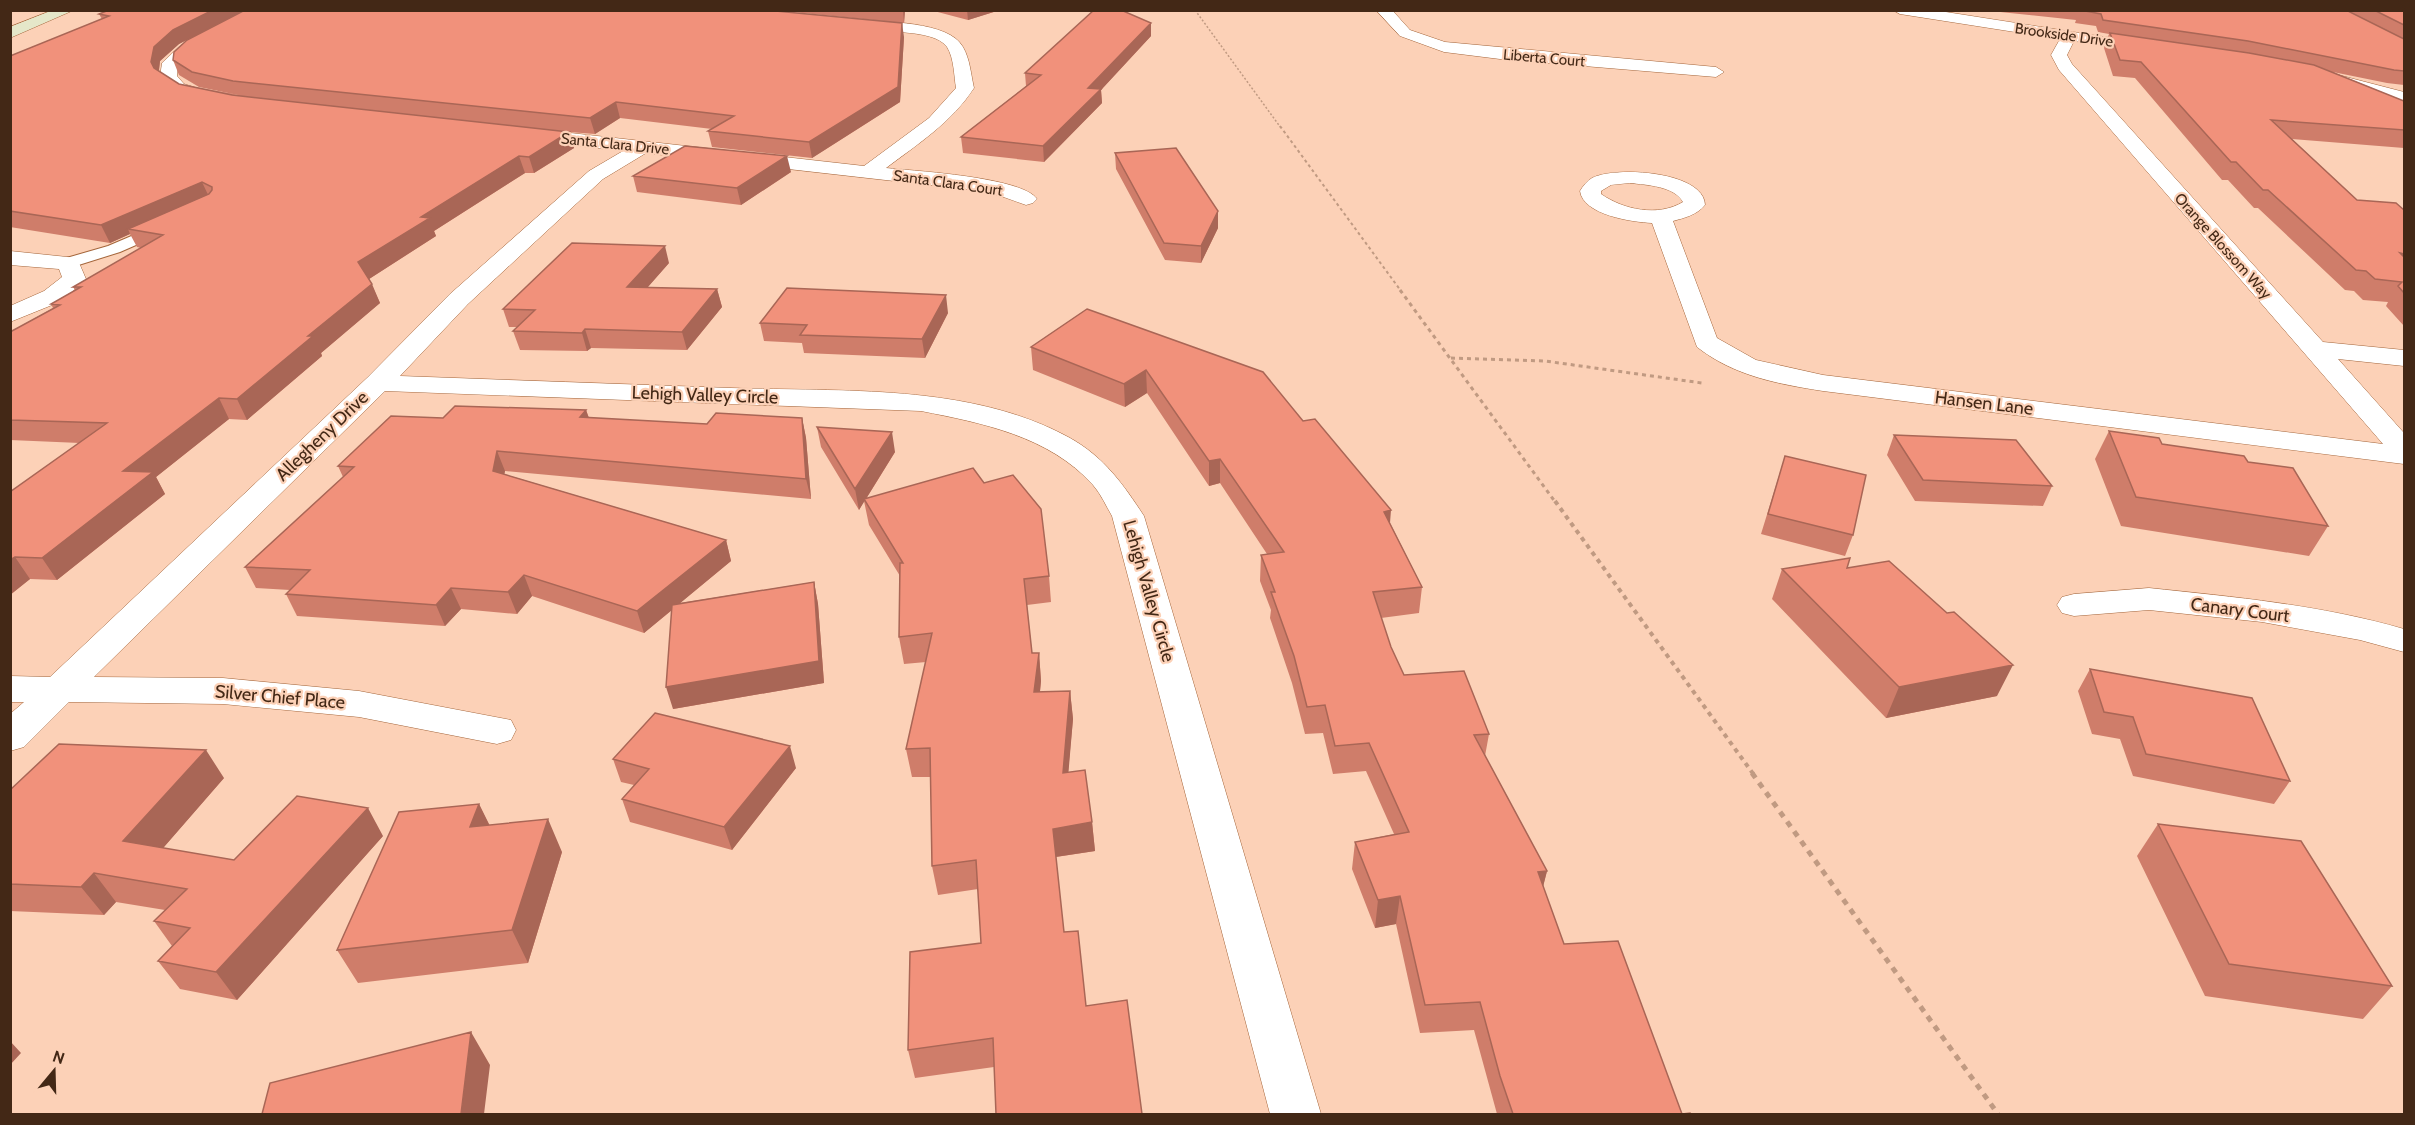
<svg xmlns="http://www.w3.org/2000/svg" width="2415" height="1125" font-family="Cabin,sans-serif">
<rect width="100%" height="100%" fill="#fcd1b7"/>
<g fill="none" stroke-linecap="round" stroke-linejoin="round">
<g stroke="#a4653a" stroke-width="2">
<path id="lane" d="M162,223L170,228L168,231L120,252L69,268L61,263L63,259L108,246Z"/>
</g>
<g stroke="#a4653a" stroke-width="1">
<path id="street" d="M252,10H272L192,52L178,65L177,76L184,84L212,93L215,97L212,101C193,105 170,92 160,77L162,63L180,46Z
M1376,10H1392L1410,30L1445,42L1716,67L1724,72L1716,77L1500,59L1444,52L1400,36Z
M1893,10H1933L2156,45L2158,48L2156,51L2150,53L2074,41L2067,55L2072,64L2323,342L2404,350V366L2338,359L2404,433V464L1823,391C1778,384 1734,376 1697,347L1652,223C1632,222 1583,215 1580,191C1583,186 1587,181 1592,178C1615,166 1704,171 1705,205C1697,215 1684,218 1673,221L1717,338L1756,360L1823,375L2383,444L2059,70L2051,55L2060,39L1900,14ZM1630,183C1647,185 1674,186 1683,202C1658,217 1624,210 1601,194V191L1611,185Z
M857,20C884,22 949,21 963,47C970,59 971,75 974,88C952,122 918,144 886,168C915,171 1022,177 1037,199L1033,203L1026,205L998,195L974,190L646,153L603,179L468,304L400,376C510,380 621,384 731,388C842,392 970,383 1070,438C1104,457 1123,484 1144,516L1321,1114H1270L1112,516C1106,506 1101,494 1093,485C1049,436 982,423 921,411L385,391L94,677L223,678L359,691L511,720L516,730L511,740L497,744L359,717L223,704L69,702L24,747L10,751V714L24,702H10V676L50,677L368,377L450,294L589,171L623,151L526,140L519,138L517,134L519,130L526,128L864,166L929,118L956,88C954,76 954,58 947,47C933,27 874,34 852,28L849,25L852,22Z
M2323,71L2404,92V102L2317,80L2315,76L2317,72Z
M10,251L77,258L86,279L62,301L10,322V306L44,291L62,277L59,269L10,265Z
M2149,588C2235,597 2321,605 2404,629V652L2360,640L2262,622L2149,610L2074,616L2062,613L2057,605L2062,597L2074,594Z"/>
</g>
<g stroke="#a4653a" stroke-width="1">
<path id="secondary" d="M53,10H74L10,38V27Z"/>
</g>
<path stroke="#c09a82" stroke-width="1.5" stroke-dasharray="2 2" stroke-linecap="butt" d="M1195,10L1281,128"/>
<path stroke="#c09a82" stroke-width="2" stroke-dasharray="3 3" stroke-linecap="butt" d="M1280,126L1401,291"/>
<path stroke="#c09a82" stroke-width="3" stroke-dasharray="4 4" stroke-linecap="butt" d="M1400,290L1556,503
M1451,358L1545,361L1702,383"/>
<path stroke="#c09a82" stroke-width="4" stroke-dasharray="4.5 4.5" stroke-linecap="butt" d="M1555,501L1754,775"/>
<path stroke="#c09a82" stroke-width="5" stroke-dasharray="6 6" stroke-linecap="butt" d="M1752,773L1998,1114"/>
<use href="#lane" fill="#fff" fill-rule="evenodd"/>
<use href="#street" fill="#fff" fill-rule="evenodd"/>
<use href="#secondary" fill="#e5e7c9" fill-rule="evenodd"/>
</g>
<path fill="#cf7d6a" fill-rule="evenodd" d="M772,10H905L904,23Z
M930,10H1000L968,20Z
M1981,10H2404V85L2387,83L2333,72L2404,101V148L2292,139L2357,200L2404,210V326L2386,306L2388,302L2363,300L2354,291L2345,290L2258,208H2254L2228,180H2222L2135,78L2113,76L2104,48L2109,34L2098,32L2096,26L2075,23L2076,20Z
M99,14L904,37L900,102L812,158L712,147L708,131L712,129L620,118L595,134L569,132L574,148L534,173H525L434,231L436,236L369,279L380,303L321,353L322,356L247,420L229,419L156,477L165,494L57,580L30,579L10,595V492L80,443L10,440V332L53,308L51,304L75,290L73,287L141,248L137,247L130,234L110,243L10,227V56L102,19ZM186,40L173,60L179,75L199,87L238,95L179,84L159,71L160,61L179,44Z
M1151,23V36L1101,90L1102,103L1044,162L963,153L961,137L1026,86L1025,73Z
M1115,153L1218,211V228L1201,263L1165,260L1116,169Z
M791,172L741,205L637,192L633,176Z
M669,263L647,288L717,289L722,307L687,350L591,348L587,351L520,350L513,331L517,327H509L503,309Z
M1087,309L1303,421L1390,523L1422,587L1419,613L1381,618L1391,647L1404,675L1489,734L1485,756L1547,871L1543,886L1564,944L1682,1114H1690H1497L1474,1030L1420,1033L1396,924L1375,928L1352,869L1355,842L1394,834L1366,771L1333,774L1323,733L1305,734L1292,683L1270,618L1271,610L1260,581L1261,555L1267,554L1220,483L1209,486L1147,393L1125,407L1033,370L1031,347Z
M948,313L925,358L804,353L802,343L764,341L760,323Z
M586,410L589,418L707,424L802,418L806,438L811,499L505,471L504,474L726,540L731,561L680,603L814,582L818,604L824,683L673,709L672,610L644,633L532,596L517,614L461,609L445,626L297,616L286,594L290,590L256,588L245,567L343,477L338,466L443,418Z
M817,427L895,452L866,499L1049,576L1051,602L1027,605L1032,653H1039L1041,681L1040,692L1070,691L1073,719L1068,772L1092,822L1095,851L1056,857L994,1067L915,1078L908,1050L981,943L978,889L938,895L932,866L931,777H912L906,749L926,662L904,664L899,637L900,576L869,525L864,501L859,510L821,447Z
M2109,431L2162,444L2248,462L2328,526L2309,556L2121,526L2095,459Z
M1894,435L2052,486L2043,506L1915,501L1887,455Z
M1785,456L1853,535L1845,556L1761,534Z
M1847,568L1997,696L1886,718L1772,599L1782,569Z
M2090,669L2290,781L2274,804L2133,776L2120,739L2092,734L2078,691Z
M613,759L796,768L732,850L630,822L622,799L634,785L621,782Z
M224,778L163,848L234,860L383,836L237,1000L180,989L158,961L172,946L154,921L165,910L116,902L104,915L10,911V790Z
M479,804L489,825L562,852L528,963L358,983L337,950Z
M2158,824L2392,986L2363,1019L2205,996L2137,856Z"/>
<path fill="#a96656" d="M213,10H246L179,44L160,61L158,77L151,62L154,47L173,30Z
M903,10H905L904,23Z
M967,10H1000L968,20Z
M902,23L904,37L900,102L812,158L809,142Z
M1151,23V36L1101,90L1102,103L1044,162L1043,146L1088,88Z
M616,102L620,118L595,134L590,118Z
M569,132L574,148L534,173L529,157Z
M519,156L525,173L434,231L436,236L366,281L358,262L421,217Z
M787,156L791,172L741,205L737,188Z
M202,182L210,199L128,229L130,234L110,243L101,225Z
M1218,211V228L1201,263V246Z
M665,246L669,263L632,305L627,287Z
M372,284L380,303L321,353L322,356L247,420L237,399L308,336Z
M717,289L722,307L687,350L682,332Z
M946,295L948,313L925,358L922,339Z
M585,329L591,348L587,351L582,333Z
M1146,370L1147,393L1125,407L1124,384Z
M219,398L229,419L156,477L165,494L57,580L42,558L123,471Z
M586,410L593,430L580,417Z
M802,418L806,438L811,499L806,479Z
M892,432L895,452L859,510L855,489Z
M497,451L505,471L501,491L493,471Z
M1220,459V483L1209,486V461Z
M1391,510L1389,536L1384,512Z
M726,540L731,561L644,633L637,611Z
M15,557L30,579L10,595V560Z
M524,575L532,596L517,614L508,592Z
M814,582L818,604L824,683L673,709L666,687Z
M451,588L461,609L445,626L436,605Z
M1039,653L1041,681L1037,719L1034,692Z
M2013,665L1997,696L1886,718L1899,687Z
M1070,691L1073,719L1066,801L1063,773Z
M790,746L796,768L732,850L724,827Z
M206,750L224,778L144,870L123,841Z
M479,804L495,836L470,827Z
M368,808L383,836L237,1000L216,972Z
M548,819L562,852L528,963L512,930Z
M1092,822L1095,851L1055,857L1053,829Z
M1547,871L1540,899L1538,872Z
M94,873L116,902L104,915L81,887Z
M1400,896L1396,924L1375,928L1378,900Z
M471,1032L490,1065L484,1114H461Z
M10,1041L21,1053L10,1065Z"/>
<path fill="#f1917b" stroke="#a96656" stroke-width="1.5" d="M109,10H213L173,30L154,47L151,62L154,68L179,84L232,95L569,132L529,157L519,156L421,217L430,218L358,262L372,284L308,336H313L237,399L219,398L123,471L153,472L42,558L15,557L10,560V492L107,423L10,420V332L60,305L51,304L81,287H73L163,235L128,229L209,194L212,190V187L202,182L101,225L10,211V56L109,16L99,14Z
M245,10H765L902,23L898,87L809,142L708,131L734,116L616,102L590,118L233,81L192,72L173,60L174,52L187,40Z
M1094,10H1121L1151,23L1088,88L1101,89L1043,146L961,137L1041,75L1025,73Z
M2080,10H2346L2404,39V71L2394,70L2248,41L2103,20L2101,14Z
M2374,10H2404V25Z
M2110,33L2249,53L2314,65L2404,101V130L2271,120L2357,200L2396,203L2404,210V254L2400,253L2404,257V293L2398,286L2402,282L2375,279L2366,271L2356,270L2268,190H2263L2236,162H2231L2141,62L2120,60Z
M685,146L787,156L737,188L633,176Z
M1176,148L1218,211L1201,246L1164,243L1115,153Z
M572,243L665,246L627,287L717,289L682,332L585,329L582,333L513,331L535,310L503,309Z
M787,288L946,295L922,339L800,335L807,325L760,323Z
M1087,309L1263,372L1303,421L1315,419L1391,510L1384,512L1422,587L1373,592L1391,647L1404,675L1464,671L1489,734L1474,735L1547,871L1538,872L1564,944L1618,941L1682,1114L1690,1113V1114H1513L1500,1076L1480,1002L1425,1005L1400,896L1378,900L1355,842L1409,832L1369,743L1335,746L1325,705L1307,707L1294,656L1271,592H1275L1261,555L1284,552L1220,459L1209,461L1146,370L1124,384L1031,347Z
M455,406L586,410L580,417L707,424L716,413L802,418L806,479L497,451L493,471L726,540L637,611L524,575L508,592L451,588L436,605L286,594L310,570L245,567L354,467L338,466L391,416L443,418Z
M817,427L892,432L855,489Z
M2109,431L2159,438L2162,444L2244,456L2248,462L2293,468L2328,526L2136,497Z
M1894,435L2016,440L2052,486L1923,480Z
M1785,456L1866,475L1853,535L1768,514Z
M973,468L984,483L1013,475L1041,509L1049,576L1024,579L1032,653H1039L1034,692L1070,691L1063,773L1085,770L1092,822L1053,829L1064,932L1078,931L1086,1006L1127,1000L1142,1114H996L993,1038L908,1050L910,952L981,943L976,860L932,866L930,748L906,749L932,633L899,637L900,563H903L864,499Z
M1850,558L1847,568L1889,561L1947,613L1954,612L2013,665L1899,687L1782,569Z
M814,582L819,661L666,687L672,605Z
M2090,669L2252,698L2290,781L2146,754L2133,717L2104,712Z
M655,713L790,746L724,827L622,799L649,769L613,759Z
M59,744L206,750L123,841L234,860L297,796L368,808L216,972L158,961L190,928L154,921L187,889L94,873L81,887L10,884V790Z
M479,804L470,827L548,819L512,930L337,950L399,812Z
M2158,824L2301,841L2392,986L2229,964Z
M471,1032L461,1114H262L270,1083Z"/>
<g text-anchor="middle" stroke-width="4.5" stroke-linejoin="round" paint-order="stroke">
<g font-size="15" fill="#432816" stroke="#fcd1b7">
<text transform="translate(2064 35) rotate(8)" y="5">Brookside Drive</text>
<text transform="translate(1544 58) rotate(5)" y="5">Liberta Court</text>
<text transform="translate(615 144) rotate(6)" y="5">Santa Clara Drive</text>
<text transform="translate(948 183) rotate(8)" y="5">Santa Clara Court</text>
<text transform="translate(2223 246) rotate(48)" y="5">Orange Blossom Way</text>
</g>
<g font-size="18" fill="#432816" stroke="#fcd1b7">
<text transform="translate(705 395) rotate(2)" y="6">Lehigh Valley Circle</text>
<text transform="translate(1984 403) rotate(7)" y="6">Hansen Lane</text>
<text transform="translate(322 436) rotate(-44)" y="6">Allegheny Drive</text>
<text transform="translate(1149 591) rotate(74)" y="6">Lehigh Valley Circle</text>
<text transform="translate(2240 610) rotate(7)" y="6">Canary Court</text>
<text transform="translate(280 697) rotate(5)" y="6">Silver Chief Place</text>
</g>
</g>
<rect width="2415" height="1125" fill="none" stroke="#432816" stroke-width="24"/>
<g transform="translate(54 1071) rotate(19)" stroke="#fcd1b7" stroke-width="4.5" paint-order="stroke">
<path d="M0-4.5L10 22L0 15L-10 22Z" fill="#432816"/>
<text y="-9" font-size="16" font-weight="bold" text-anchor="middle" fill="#432816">N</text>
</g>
</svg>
